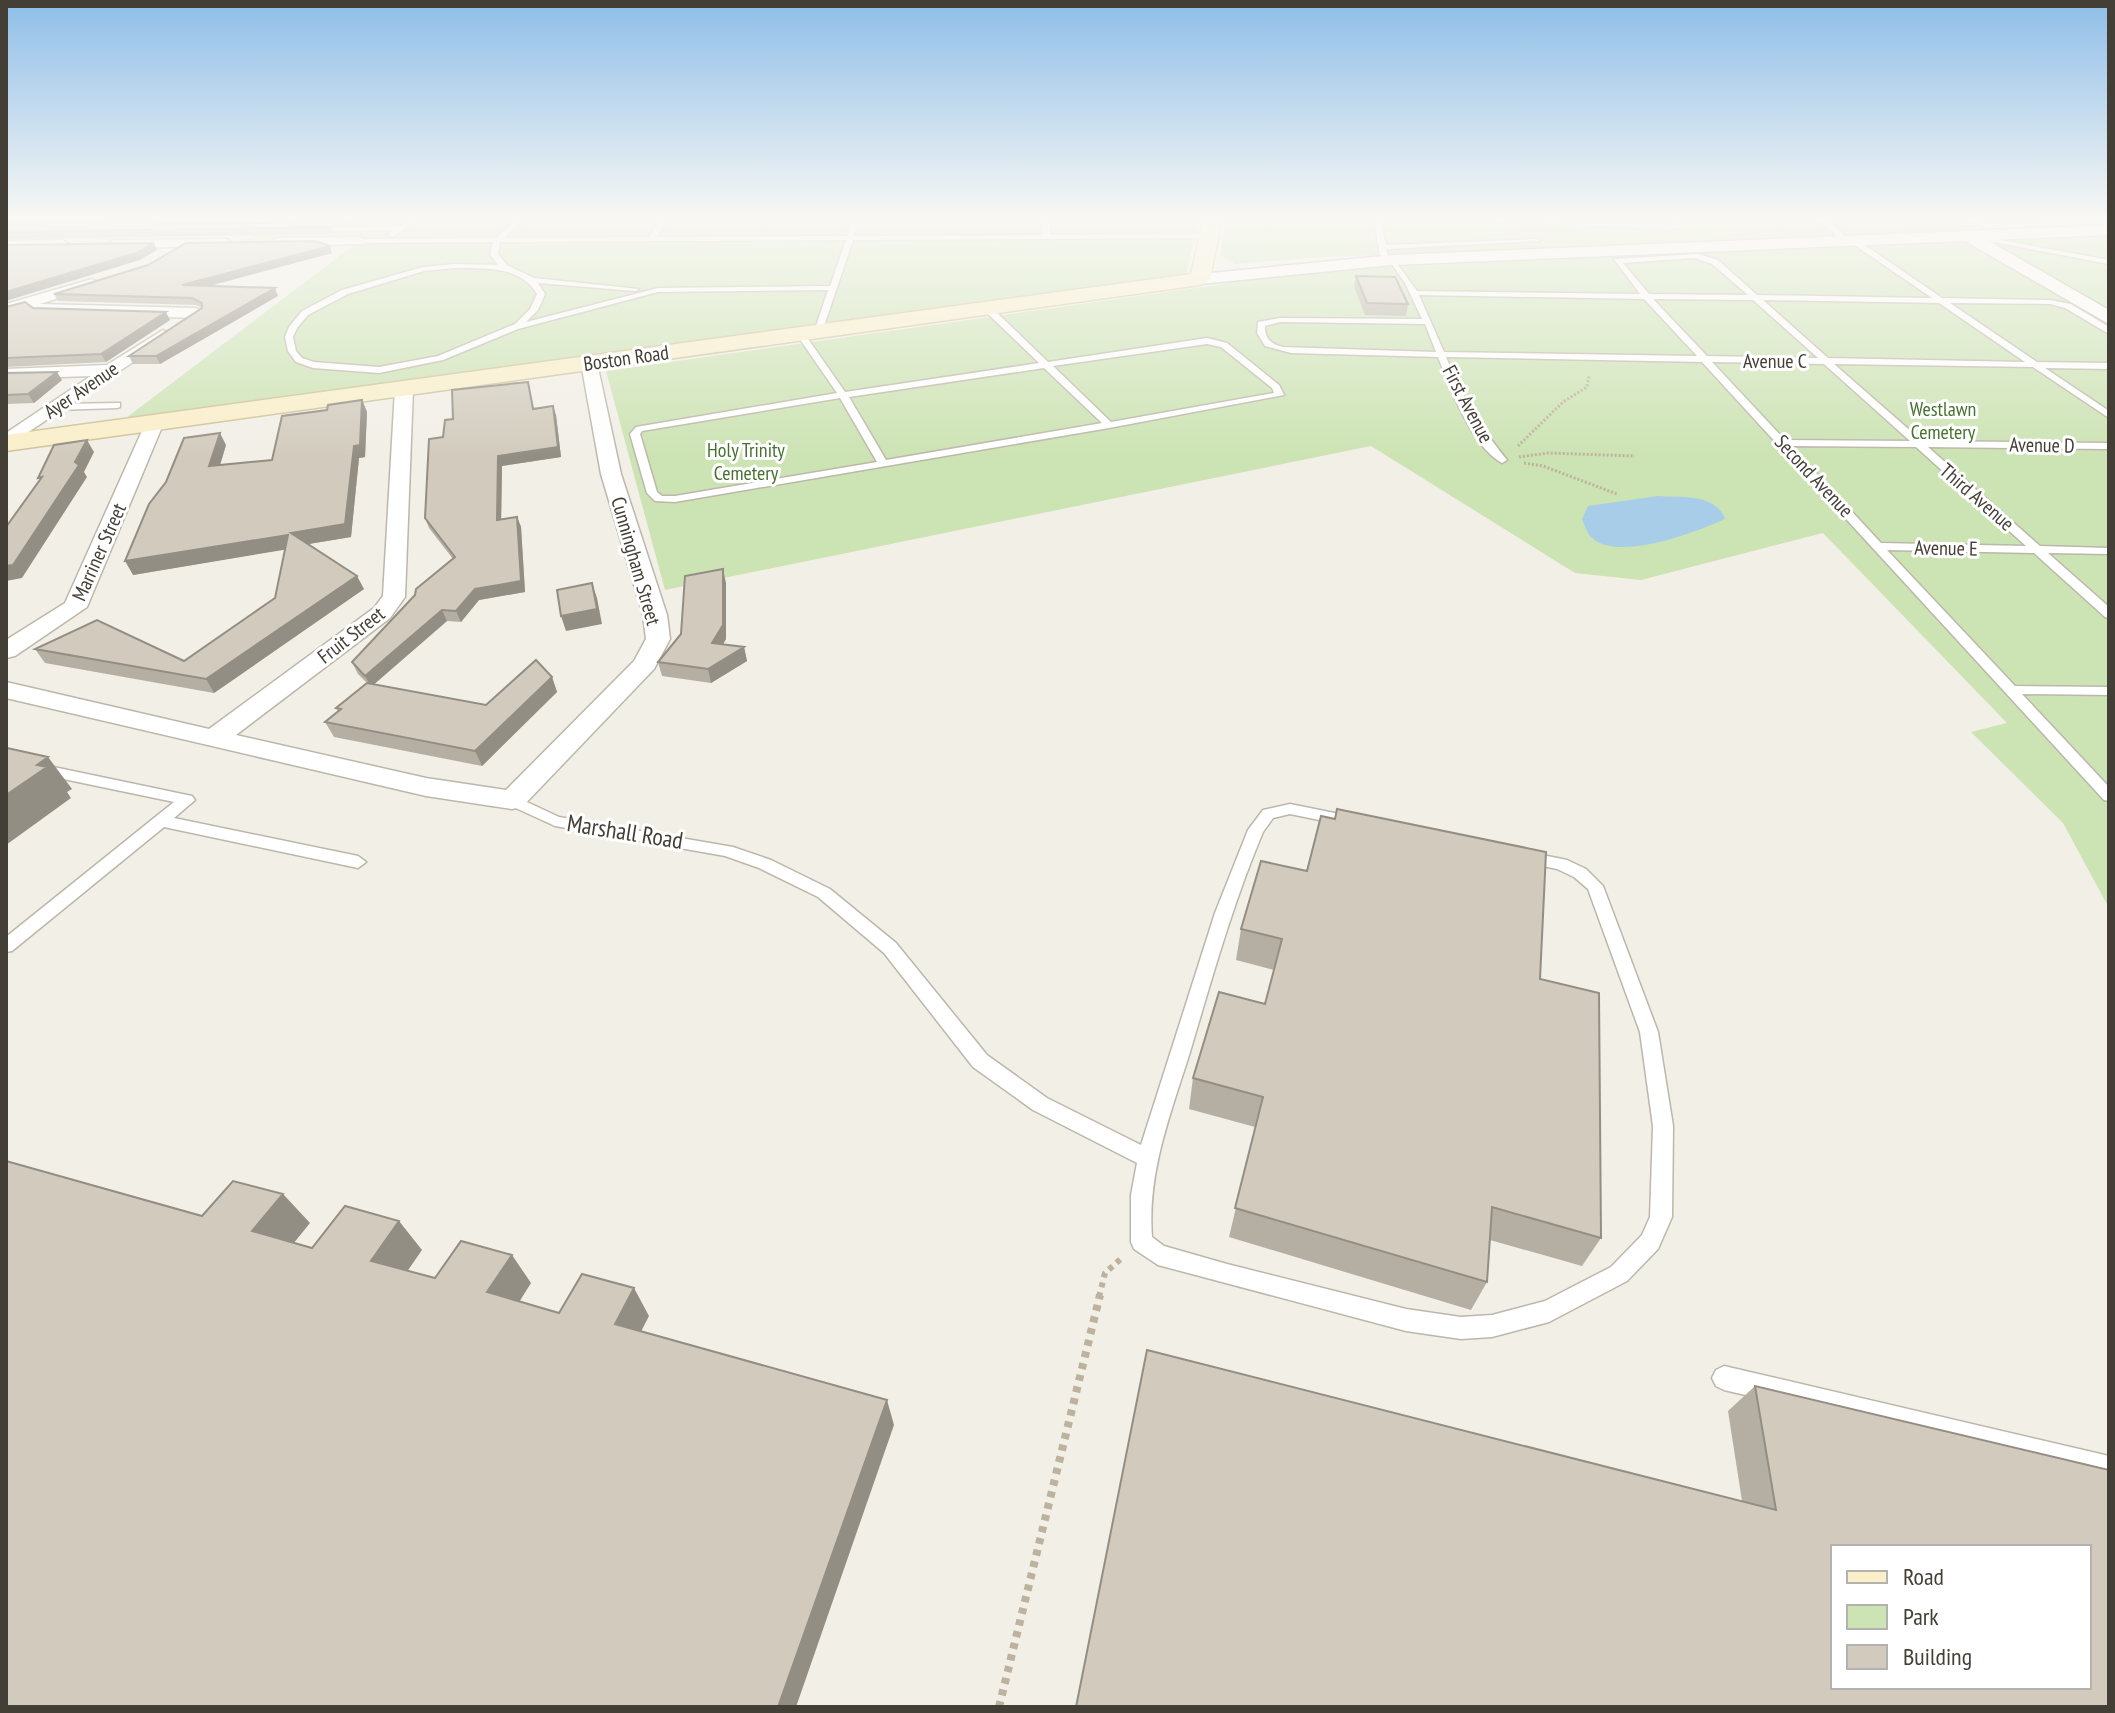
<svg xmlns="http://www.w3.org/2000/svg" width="2115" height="1713" font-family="'PT Sans Narrow',sans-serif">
<rect width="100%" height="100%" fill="#f2efe7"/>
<path fill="#cce3b3" d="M6,218H1199L1186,275L126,418L363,238L246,240L272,221L6,228Z
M1226,218H2109V225L1324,257L1235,264L1220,255Z
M2109,236V309L1989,241Z
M1961,242L1970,243L2109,326V908L2063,823L1971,732L2007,723L1823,533L1641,580L1575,573L1371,446L665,590L606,371L1281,276L1388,267Z"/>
<path fill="#a8cde9" d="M1658,496C1682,498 1715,493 1725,519C1696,532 1617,563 1591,537C1587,533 1584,524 1582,519L1588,506Z"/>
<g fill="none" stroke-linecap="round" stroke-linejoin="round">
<g stroke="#bcb7aa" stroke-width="3">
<path id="service" d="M413,218H420L392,237L388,235L394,230L311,231L308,229L401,226Z
M519,218H525L504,238L649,237L663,218H669L656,237L847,236L854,218H860L854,236L1043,235V218H1049L1050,235L1209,234L1213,236L1209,238L853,240L822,332L818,335L814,332L828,290L658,292L518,329L443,360L379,373L313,368L296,362L288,351L285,337L289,327L302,311L342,290L423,267L455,264L498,265L490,254L493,242L360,243L357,239L496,238ZM846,240L830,286L658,288L526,322L538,310L545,294L538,283L635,291L639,289L534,278L507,265L498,254L500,242ZM455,268C485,269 520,265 537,294L530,309L515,324L438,356L379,367L314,362L302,358L296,351L293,337L297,328L308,315L348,294L424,271Z
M1374,218H1380L1386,245L1536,239L1540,241L1386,249L1388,255L1384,257L1380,255Z
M1405,218L1674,225L1669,218H1675L1682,227L1679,229Z
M1818,218H1825L1850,240L1856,239L1942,298L2050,300L2071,304L2109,327V334L2065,308L2050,304L1950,303L2037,362L2109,363V369L2045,368L2109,411V418L2033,367L1834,364L1922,441L2109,443V449L1928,447L2040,546L2109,548V554L2048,553L2109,607V618L2105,617L2034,553L1887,550L2015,686L2109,687V695L2022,694L2109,787V801L2104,800L1702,362L1446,357C1464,400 1478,424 1507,460L1502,463C1472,447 1450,388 1438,357L1291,353L1265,346L1257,333L1258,322L1280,318L1422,319L1405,283L1389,260L1393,258L1417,291L1640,294L1614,259L1698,254L1718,260L1757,295L1932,298L1850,242L1844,243ZM1695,258L1712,264L1748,295L1649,294L1623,263ZM1419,295L1644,299L1697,356L1444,352ZM1653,299L1753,300L1818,358L1707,356ZM1763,300L1939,303L2025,362L1828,358ZM1280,322L1425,324L1436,352L1283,347C1271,344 1265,339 1265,326ZM1712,362L1824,364L1910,441L1785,440ZM1791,446L1916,447L2026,546L1881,543Z
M1968,218H1975L1992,224L2109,219V223L1992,228L1979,225Z
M1969,234L2109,260V264L1967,237Z
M985,307H991L1048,362L1207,338L1227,343L1279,385L1284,395L1109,428L675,502L655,501L647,493L630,434L636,427L837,393L797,335L798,333H804L845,392L1039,363L985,311ZM1207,344L1221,347L1272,388L1274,393L1111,422L1053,366ZM1044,368L1102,423L886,460L849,397ZM840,398L877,462L675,496H662L657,492L640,434L642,431Z
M120,403V407L117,408L57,410L52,407L57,404Z
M6,757L192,796L195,800L174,818L358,856L366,862L358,868L164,827L12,951L6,952V937L174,802L6,767Z
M512,795L559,817L733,847L771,860L830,889L896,943L987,1055L1047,1098L1141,1145L1215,913L1248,830L1263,810L1290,804L1567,860L1586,869L1603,886L1658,1032L1673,1126L1672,1217L1658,1249L1627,1281L1549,1322L1492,1337L1461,1339L1406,1331L1158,1265L1134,1249L1131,1242V1195L1137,1163L1033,1110L973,1067L884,953L818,897L759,868L725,856L555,826L507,804L504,800ZM1290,814L1557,869L1574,877L1588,889L1640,1032L1653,1126L1650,1217L1642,1235L1611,1267L1545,1301L1492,1315L1461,1317L1406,1309L1227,1264L1164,1246L1152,1237C1147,1172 1171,1113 1190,1052C1212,978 1233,903 1263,832L1273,818Z
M1724,1366L2109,1456V1480L1724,1390L1716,1386L1712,1378L1716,1370Z"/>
</g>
<g stroke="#bcb7aa" stroke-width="3">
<path id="minor" d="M360,237L367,241L365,244L278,246L271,242L278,238Z
M226,239L233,243L231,246L114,248L107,244L114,240Z
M6,241L62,240L69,244L62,248L6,249Z
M92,279L99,283L97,286L40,304L196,308L204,313L196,318L38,313L33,311L32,306L6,314V304Z
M163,330L171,335L169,338L6,447V433L91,376L6,379V369L107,365Z
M589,358L597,363L621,474L667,615L670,639L654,669L522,807L512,809L426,796L6,698V682L209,729L374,608L383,596L395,389L404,384L413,389L405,597L390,618L236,735L426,778L506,790L634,661L646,639L643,615L601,474L581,363Z
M155,417L164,422L87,607L15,656L6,658V640L65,603L146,422Z"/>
</g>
<g stroke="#bcb7aa" stroke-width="3">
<path id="tertiary" d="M2109,225V235L1987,240L2109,310V324L1965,241L1393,265L1200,284L1191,279L1200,274L1393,255Z"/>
</g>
<g stroke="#cec29a" stroke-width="3">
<path id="secondary" d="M1204,218H1222L1210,279L1200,285L6,451V435L1191,274Z"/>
</g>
<path stroke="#bdb29d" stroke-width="3" stroke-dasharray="2 2" stroke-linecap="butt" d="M1518,446L1563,402L1587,387L1589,376
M1519,457L1548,453L1635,456
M1524,463L1543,466L1617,494"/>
<path stroke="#bdb29d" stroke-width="6" stroke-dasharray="5 5" stroke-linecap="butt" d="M1099,1297L1105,1273L1123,1257"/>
<path stroke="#bdb29d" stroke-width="8" stroke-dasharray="6 6" stroke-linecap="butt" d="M999,1707L1100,1295"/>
<use href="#service" fill="#fff" fill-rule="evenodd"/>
<use href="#minor" fill="#fff" fill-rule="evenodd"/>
<use href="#tertiary" fill="#fff" fill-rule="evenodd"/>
<use href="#secondary" fill="#faefc9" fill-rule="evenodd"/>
</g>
<path fill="#b5afa3" d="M279,218H354L355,219L347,224L294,226L331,227L334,234L6,239V222L270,223Z
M332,253L210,286L278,296L160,364H133L129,356L202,308L196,305L58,301L54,294L148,265Z
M1356,276L1408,304L1406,316L1365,315L1354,287Z
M6,307L33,308L170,320L106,362L6,367Z
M6,373L62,380L34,403L6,404Z
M528,382L534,409L556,415L561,457L502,466L501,519L517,517L521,527L525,592L479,600L461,622L447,621L374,684L486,705L552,677L557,692L482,766L334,737L325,722L338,712L336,708L367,683L358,674L352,662L453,559L429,528L425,518L443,437Z
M362,400L367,412L365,457L359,458L351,537L308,544L364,589L214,693L45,663L35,649L184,661L275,598L285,549L133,575L226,445L220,465L272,460L327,410Z
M726,583V639L723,644L744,647L747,661L711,683L662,676L658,662Z
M1241,929L1540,979L1601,1238L1582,1266L1490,1240L1487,1282L1471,1310L1229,1237L1255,1127L1189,1109L1193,1078L1265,1004L1274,970L1236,960Z
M1755,1386L2109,1707L1742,1501L1728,1411Z"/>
<path fill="#938e84" d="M345,218H354L355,219L347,224Z
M154,243L157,250L140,260L6,301V292Z
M330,246L332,253L185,292L182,285Z
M275,288L278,296L160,364L156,356Z
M166,312L170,320L106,362L101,354Z
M57,372L62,380L34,403L28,394Z
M362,400L367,412L365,457L359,458L351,537L297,546L291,533L354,446Z
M553,406L556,415L561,457L502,466L501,531L497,520L498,456Z
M220,433L226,445L216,478L209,466Z
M87,440L94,452L84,472L87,477L22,578L6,581V566L75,462Z
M517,517L521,527L525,592L479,600L461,622L456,611Z
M288,535L295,548L133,575L125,561Z
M723,569L726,583V639L716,656L712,643Z
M357,576L364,589L214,693L206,679Z
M592,583L597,598L602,624L566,631L561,616Z
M442,610L447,621L371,687L365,676Z
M744,647L747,661L711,683L708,669Z
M552,677L557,692L482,766L475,751Z
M48,757L72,789L67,792L71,798L6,845V795L37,765Z
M283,1194L310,1223L280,1260L252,1231Z
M399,1221L422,1250L395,1289L371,1261Z
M512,1255L531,1283L508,1320L487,1292Z
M634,1288L649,1316L631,1351L615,1324Z
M887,1400L894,1425L796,1707H778Z"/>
<path fill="#d2cbbd" stroke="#938e84" stroke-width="2" fill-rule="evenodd" d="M279,218H343L291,219L288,222L294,227H331L6,232V222L162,221L157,224L270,223Z
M314,241L330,246L182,285L275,288L156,356H129L202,308V303L192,298L54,294L148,265L186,243Z
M154,243L136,253L6,292V245Z
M1356,276L1395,277L1408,304L1367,303Z
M25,302L33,308L166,312L101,354L6,358V307Z
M57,372L28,394L6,395V373Z
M528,382L533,409L553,406L558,447L498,456L497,520L517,517L521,581L475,589L456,611L442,610L365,676L352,662L415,595L416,589L455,557L425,518L429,439L443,437L445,420L453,419L452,390Z
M362,400L360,445L354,446L345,524L291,533L357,576L206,679L35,649L97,620L184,661L275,598L288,535L125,561L149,504L166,482L184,438L220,433L209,466L272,460L282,416L327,410L328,405Z
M87,440L75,462L79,465L13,565L6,566V527L42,477L38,478L54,445Z
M723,569V625L712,643L744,647L708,669L658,662L681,634L685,576Z
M592,583L597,609L561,616L557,590Z
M536,660L552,677L475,751L325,722L341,709L336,708L367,683L486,705Z
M7,748L48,757L37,765L47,767L6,795Z
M1337,809L1546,852L1540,979L1599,993L1601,1238L1492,1207L1487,1282L1235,1208L1263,1097L1193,1078L1219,992L1265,1004L1282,939L1241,929L1261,861L1307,871L1321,816L1335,819Z
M6,1161L202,1216L233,1181L283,1194L252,1231L312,1248L345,1206L399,1221L371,1261L435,1278L461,1241L512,1255L487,1292L559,1313L582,1274L634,1288L615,1324L887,1400L778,1707H6Z
M1147,1350L1776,1510L1755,1386L2109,1470V1707H1076ZM1833,1547H2089V1687H1833Z"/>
<linearGradient id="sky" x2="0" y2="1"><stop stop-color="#8ebee8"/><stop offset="0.48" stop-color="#f9f8f4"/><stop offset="1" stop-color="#f9f8f4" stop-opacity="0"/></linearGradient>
<rect width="2115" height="457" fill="url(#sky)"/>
<g text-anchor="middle" stroke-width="6" stroke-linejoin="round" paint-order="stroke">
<g font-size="20" fill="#443f36" stroke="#fff">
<text transform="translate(626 358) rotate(-8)" y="7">Boston Road</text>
<text x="1775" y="368">Avenue C</text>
<text transform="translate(81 390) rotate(-34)" y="7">Ayer Avenue</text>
<text transform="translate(1468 404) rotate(62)" y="7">First Avenue</text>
<text transform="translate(2042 445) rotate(1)" y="7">Avenue D</text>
<text transform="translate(1814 476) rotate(47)" y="7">Second Avenue</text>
<text transform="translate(1977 497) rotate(41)" y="7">Third Avenue</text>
<text transform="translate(1946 548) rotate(1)" y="7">Avenue E</text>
<text transform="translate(99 552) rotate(-66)" y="7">Marriner Street</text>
<text transform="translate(636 561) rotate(74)" y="7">Cunningham Street</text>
<text transform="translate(351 635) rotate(-38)" y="7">Fruit Street</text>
</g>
<g font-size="20" fill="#46712f" stroke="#fff">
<text x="1943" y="416">Westlawn<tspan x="1943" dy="23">Cemetery</tspan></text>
<text x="746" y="457">Holy Trinity<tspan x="746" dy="23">Cemetery</tspan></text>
</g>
<g font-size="24" fill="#443f36" stroke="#fff">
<text transform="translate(625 832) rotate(9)" y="8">Marshall Road</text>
</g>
</g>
<rect width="2115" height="1713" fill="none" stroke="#443f36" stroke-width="16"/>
<rect x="1831" y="1545" width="260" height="144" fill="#ffffff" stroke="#b4b2af" stroke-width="2"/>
<rect x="1847" y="1571" width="40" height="12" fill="#faefc9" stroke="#b4b2af" stroke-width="2"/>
<text x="1903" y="1585" font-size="24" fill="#443f36">Road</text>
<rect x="1847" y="1605" width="40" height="24" fill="#cce3b3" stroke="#b4b2af" stroke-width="2"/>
<text x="1903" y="1625" font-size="24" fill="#443f36">Park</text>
<rect x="1847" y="1645" width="40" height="24" fill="#d2cbbd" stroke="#b4b2af" stroke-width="2"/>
<text x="1903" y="1665" font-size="24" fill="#443f36">Building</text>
</svg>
